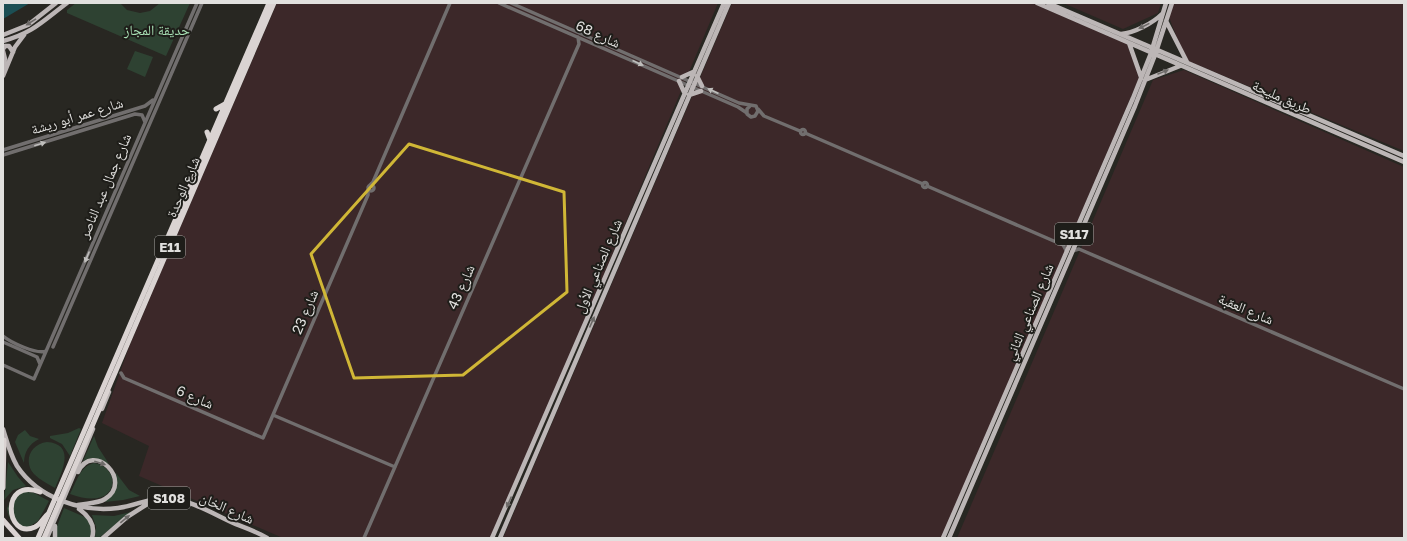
<svg xmlns="http://www.w3.org/2000/svg" width="1407" height="541" font-family="'Golos Text','Noto Naskh Arabic',sans-serif">
<rect width="100%" height="100%" fill="#282722"/>
<path fill="#3c2829" d="M277,3H718L493,538H283L139,476L149,446L102,423L129,347L158,279Z
M732,3H1032L1127,44L1139,78L942,538H503Z
M1063,3H1161L1158,13L1123,29Z
M1173,3H1404V151L1188,61L1180,46L1169,17Z
M1184,70L1404,167V538H957L1153,80Z"/>
<path fill="#2e4232" d="M76,3H120L127,10L140,13L150,11L160,3H190L166,56L67,13V10Z
M135,51L153,57L145,77L127,69Z
M79,428L81,429L70,456L62,444L50,438V436L68,433Z
M25,430L30,436L39,439C29,444 24,452 24,463L15,442L18,435Z
M94,436L98,447L109,464L97,459L83,461Z
M47,442C76,444 62,472 55,488C48,484 40,480 34,474C23,462 30,444 47,442Z
M8,462L18,477L26,486L13,490L4,500Z
M94,463C123,467 120,513 70,494C76,483 80,466 94,463Z
M116,473L129,490L140,496L123,500L105,502C114,494 118,486 116,473Z
M23,491L34,493L49,501L38,521L27,528C15,525 8,521 7,508L13,496Z
M64,508L87,518L92,528L90,538H57L56,529Z
M131,512L99,538H95L96,527L92,515L114,516Z"/>
<path fill="#1c4f54" d="M3,3H30L3,19Z"/>
<g fill="none" stroke-linecap="round" stroke-linejoin="round">
<path stroke="#716e6e" stroke-width="3.5" d="M499,3L738,107L747,113
M511,3L739,103L756,106L758,111L755,116L751,117L747,114V109L750,106
M758,109L764,116L800,131
M800.5 132a2.5 2.5 0 1 1 5 0a2.5 2.5 0 1 1-5 0Z
M805,133L923,184
M3,150L145,106L153,100
M3,155L135,114L142,115L145,122
M922.5 185a2.5 2.5 0 1 1 5 0a2.5 2.5 0 1 1-5 0Z
M368 188a3 3 0 1 1 6 0a3 3 0 1 1-6 0Z
M370,185L373,182L450,3
M927,186L1063,245L1067,252
M1072,251L1079,249L1404,389
M3,336C10,342 37,355 46,351
M3,342L37,357L40,364
M53,347L202,3
M3,365L34,379L197,3
M121,373L124,378L263,438L368,195V190
M273,415L395,467
M364,538L579,44L578,37"/>
<path stroke="#bcb6b6" stroke-width="4.5" d="M1037,3L1404,162
M1048,3L1404,156
M1166,21L1187,62
M1121,34C1134,33 1153,23 1162,14
M3,35L28,25L56,3
M3,41C33,33 43,21 67,3
M1129,43L1141,77
M3,49L5,46H9L13,52
M3,51L5,59L3,66
M3,76L15,47L24,35
M697,76L702,86
M682,77L693,72
M1145,80L1180,66
M679,81L684,92
M689,95L701,91
M102,409L109,392
M3,429C7,442 10,454 17,466C38,498 82,513 118,508C135,506 151,497 169,498C190,500 212,513 231,522C242,527 256,531 267,538
M78,505C86,503 97,504 105,499C134,481 93,440 78,472
M79,509C89,516 96,525 92,538
M47,538L93,429
M55,538V526
M103,538L127,517L149,503
M492,538L724,3
M500,538L729,3
M943,538L1133,98L1151,53L1166,3
M949,538L1135,106L1155,55L1172,3"/>
<path stroke="#dad3d2" stroke-width="5" d="M216,109L225,104
M207,132L210,140
M3,488L4,440
M40,492C0,476 5,541 35,527C41,524 43,518 48,514
M3,520L19,538
M38,538L269,3
M44,538L274,3"/>
</g>
<defs><path id="oneway-solid" d="M-6-.8H1V-3.2L6.5 0L1 3.2V.8H-6Z"/></defs>
<g fill="#6d6a68">
<use href="#oneway-solid" transform="translate(31 22) rotate(148)"/>
<use href="#oneway-solid" transform="translate(1144 26) rotate(154)"/>
<use href="#oneway-solid" transform="translate(1163 72) rotate(-22)"/>
<use href="#oneway-solid" transform="translate(592 322) rotate(-66)"/>
<use href="#oneway-solid" transform="translate(100 463) rotate(18)"/>
<use href="#oneway-solid" transform="translate(509 502) rotate(114)"/>
<use href="#oneway-solid" transform="translate(125 519) rotate(-39)"/>
</g>
<g fill="#bfbebc">
<use href="#oneway-solid" transform="translate(638 63) rotate(24)"/>
<use href="#oneway-solid" transform="translate(713 91) rotate(-155)"/>
<use href="#oneway-solid" transform="translate(40 144) rotate(-17)"/>
<use href="#oneway-solid" transform="translate(87 257) rotate(113)"/>
</g>
<path fill="none" stroke="#d0b736" stroke-width="3" stroke-linejoin="round" d="M409,144L564,192L567,292L463,375L354,378L311,254Z"/>
<g text-anchor="middle" stroke-width="4" stroke-linejoin="round" paint-order="stroke">
<g fill="#1e1d19" stroke="#a6a6a3" stroke-width="1">
<rect x="1055" y="223" width="38" height="22" rx="3"/>
<rect x="155" y="236" width="30" height="22" rx="3"/>
<rect x="148" y="487" width="42" height="22" rx="3"/>
</g>
<g font-size="13" font-weight="bold" fill="#e1e0de">
<text x="1074" y="239">S117</text>
<text x="170" y="252">E11</text>
<text x="169" y="503">S108</text>
</g>
<g font-size="14" fill="#a8e1b5" stroke="#1e1d19">
<text x="157" y="35">حديقة المجاز</text>
</g>
<g font-size="14" fill="#e1e0de" stroke="#1e1d19">
<text transform="translate(598 34) rotate(24)" y="5">شارع 68</text>
<text transform="translate(1282 97) rotate(24)" y="5">طريق مليحة</text>
<text transform="translate(77 116) rotate(-17)" y="5">شارع عمر أبو ريشة</text>
<text transform="translate(105 186) rotate(-67)" y="5">شارع جمال عبد الناصر</text>
<text transform="translate(183 187) rotate(-67)" y="5">شارع الوحدة</text>
<text transform="translate(598 266) rotate(-67)" y="5">شارع الصناعي الأول</text>
<text transform="translate(461 287) rotate(-66)" y="5">شارع 43</text>
<text transform="translate(1246 309) rotate(23)" y="5">شارع العقبة</text>
<text transform="translate(305 312) rotate(-67)" y="5">شارع 23</text>
<text transform="translate(1029 312) rotate(-67)" y="5">شارع الصناعي الثاني</text>
<text transform="translate(195 397) rotate(23)" y="5">شارع 6</text>
<text transform="translate(227 508) rotate(24)" y="5">شارع الخان</text>
</g>
</g>
<rect width="1407" height="541" fill="none" stroke="#e1e0de" stroke-width="8"/>
</svg>
